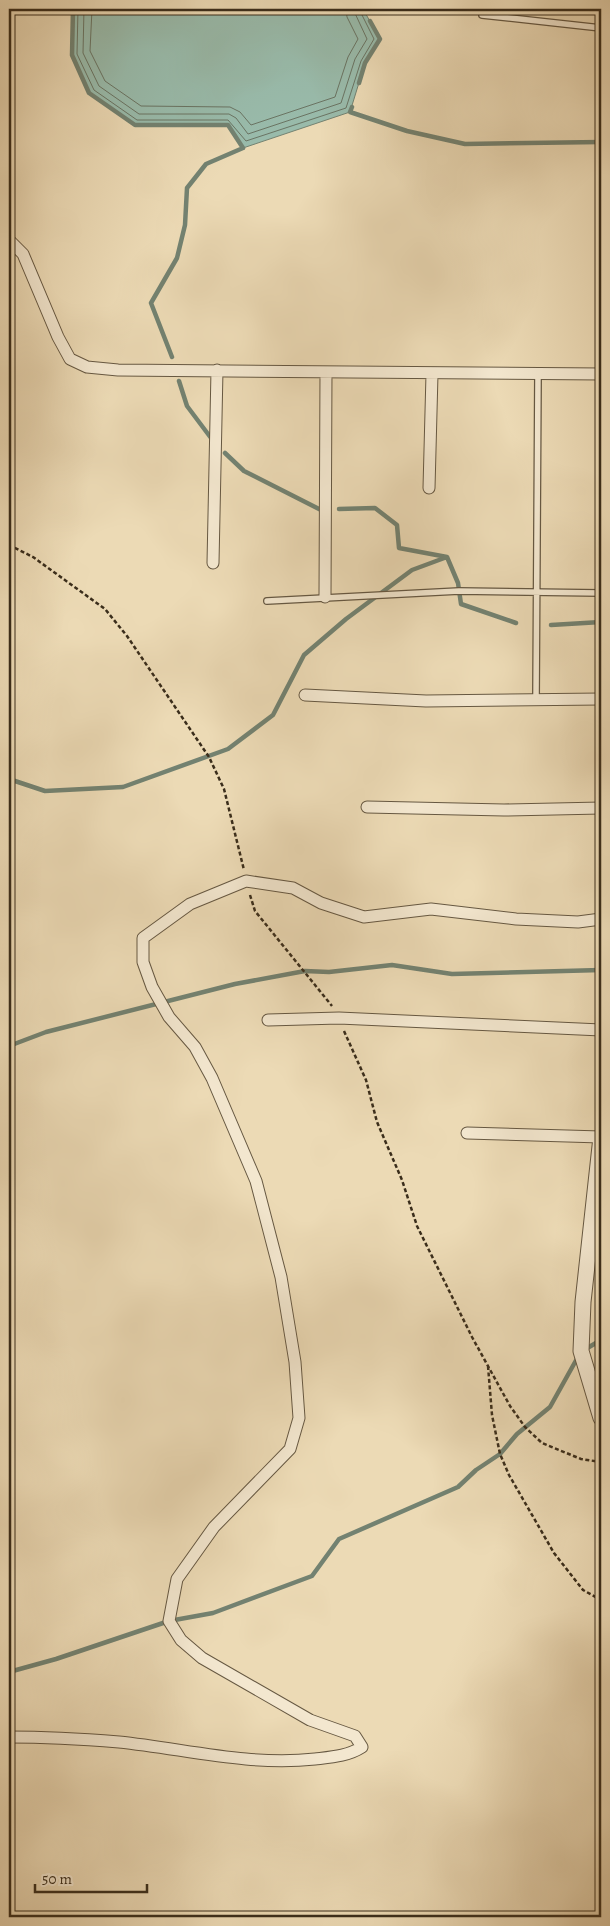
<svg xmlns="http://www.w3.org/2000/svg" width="610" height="1926" font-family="Alegreya,serif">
<rect width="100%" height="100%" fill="#ecdab5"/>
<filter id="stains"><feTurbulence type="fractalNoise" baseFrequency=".004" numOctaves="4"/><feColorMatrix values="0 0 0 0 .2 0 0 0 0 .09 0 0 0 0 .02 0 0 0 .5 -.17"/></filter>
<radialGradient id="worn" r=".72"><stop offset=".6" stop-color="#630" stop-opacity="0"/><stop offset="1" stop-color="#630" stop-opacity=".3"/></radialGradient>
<path fill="#99bbab" stroke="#738271" d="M73,9H363L380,39L365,63L350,112L243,148L228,125H135L89,93L72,55Z"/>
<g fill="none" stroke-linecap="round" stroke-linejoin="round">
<path stroke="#6a7463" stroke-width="1" d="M78,9L77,54L94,90L137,120H228L246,141L346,108L361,61L374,39L359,9
M84,9L83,53L99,86L139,114H229L236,118L248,134L341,103L355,59L367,39L353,9
M92,9L90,51L105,81L141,106L230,107L240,112L251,125L335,97L348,57L358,39L347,17L346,9"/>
<path stroke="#738271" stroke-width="4.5" d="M73,9L72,55L89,93L135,125H228L243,148L206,164L187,188L185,225L177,258L151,303L172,357
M359,83L365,63L380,39L370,21
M352,107L350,112L407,131L465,144L601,142
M179,381L187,406L211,438
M225,453L244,471L321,510
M339,509L375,508L397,525L399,548L447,557L458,583L461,604L516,623
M551,625L601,622
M9,779L45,791L123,787L228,749L273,715L304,655L346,619L412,570L447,557
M9,1046L46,1032L235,984L305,971L329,972L392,965L452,974L601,970
M584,1350L601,1340
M9,1672L56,1659L169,1621L213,1613L312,1576L339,1539L458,1487L476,1470L500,1454L517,1434L550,1407L579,1355"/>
<g stroke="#665842" stroke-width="8">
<path id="service" d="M482,15L601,28
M267,601L459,591L601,593
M536,700L538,374"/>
</g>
<g stroke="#665842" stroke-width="13">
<path id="minor" d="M9,240L23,254L58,337L70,359L87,367L118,370L601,374
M429,488L432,374
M213,563L217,370
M325,597L326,372
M305,695L426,701L601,699
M367,807L504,810L601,808
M268,1020L339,1018L601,1030
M467,1133L601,1137
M9,1737C46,1737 82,1739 119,1742C186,1749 247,1766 315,1759C332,1757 348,1756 362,1747L355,1736L310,1720L202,1658L181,1640L169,1621L177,1579L214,1527L290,1449L299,1418L295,1362L281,1277L256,1181L212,1078L195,1047L169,1017L152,987L143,962V938L190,904L246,881L293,888L321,903L364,917L431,909L516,919L578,922L601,919"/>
</g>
<g stroke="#665842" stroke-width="17">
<path id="tertiary" d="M601,1137L583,1302L581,1351L601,1418"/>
</g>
<path stroke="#3a2d1b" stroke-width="2.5" stroke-dasharray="4 2.5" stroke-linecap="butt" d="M9,545L33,557L105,609L127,636L209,757L224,789L244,870
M250,895L255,911L332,1006
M344,1031L366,1080L377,1122L402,1180L417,1226L472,1337L510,1406L525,1427L542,1443L581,1459L601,1462
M488,1366L492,1415L500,1454L509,1475L554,1553L583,1590L601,1600"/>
<use href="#service" stroke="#f3e7cf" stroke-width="5.5"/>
<use href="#minor" stroke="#f3e7cf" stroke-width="11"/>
<use href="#tertiary" stroke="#f3e7cf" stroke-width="15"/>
</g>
<rect width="610" height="1926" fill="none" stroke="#ecdab5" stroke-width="30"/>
<rect x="10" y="10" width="590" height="1906" fill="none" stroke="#3a2d1b" stroke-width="2.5"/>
<rect x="15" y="15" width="580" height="1896" fill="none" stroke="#3a2d1b"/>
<path d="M35 1884v8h112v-8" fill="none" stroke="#3a2d1b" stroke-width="2.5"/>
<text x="42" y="1884" font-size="15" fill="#3a2d1b" stroke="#f3e7cf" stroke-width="4" paint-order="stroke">50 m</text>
<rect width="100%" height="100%" filter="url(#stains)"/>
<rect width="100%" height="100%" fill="url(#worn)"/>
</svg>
